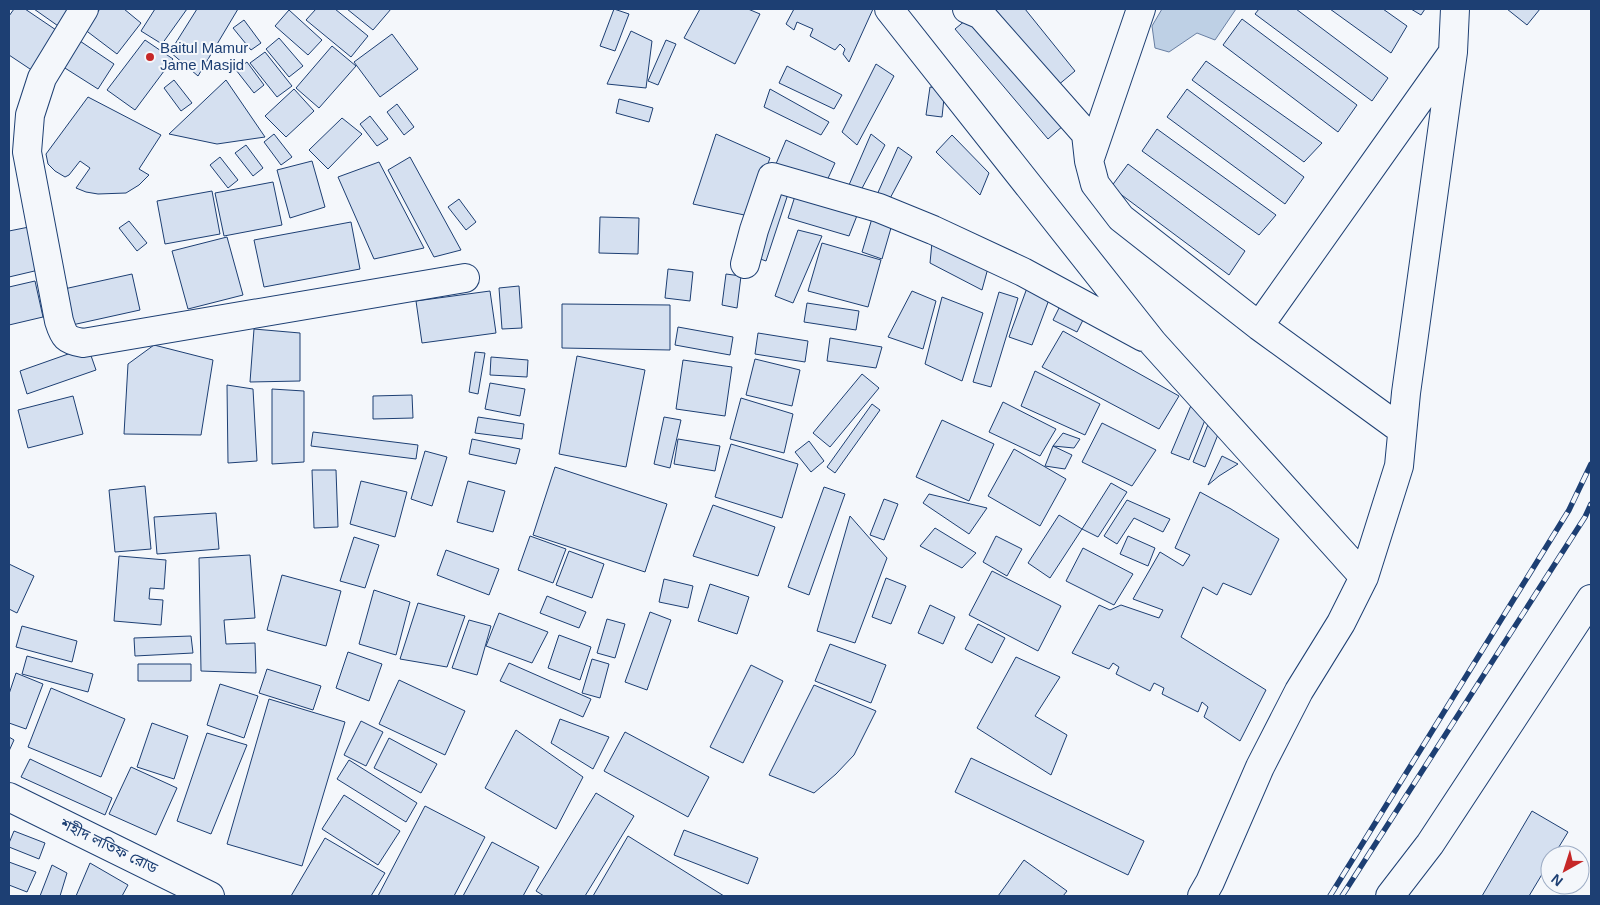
<svg xmlns="http://www.w3.org/2000/svg" width="1600" height="905" font-family="Helvetica,'Noto Sans Bengali',sans-serif">
<rect width="100%" height="100%" fill="#f4f7fb"/>
<path fill="#bed0e5" stroke="#687fa3" d="M1162,9H1236L1215,40L1197,33L1169,52L1155,48L1152,26Z"/>
<path fill="#d5e0f0" stroke="#1d3f73" d="M14,9H25L59,32L33,71L9,55V16Z
M34,9H76L61,28Z
M100,9H124L141,23L117,54L84,29Z
M155,9H187L162,44L141,31Z
M197,9H238L198,76L170,52Z
M316,9H335L368,36L351,57L306,20Z
M347,9H391L373,30Z
M614,9L629,14L615,51L600,46Z
M700,9H748L760,14L735,64L684,38Z
M794,9H873L849,62L843,54L845,49L840,44L835,50L810,36L813,29L797,22L794,30L786,24Z
M995,9H1025L1075,71L1057,86Z
M1259,9H1296L1388,78L1372,101L1255,14Z
M1330,9H1383L1407,26L1391,53Z
M1411,9H1425L1421,15Z
M1507,9H1540L1527,25Z
M289,10L322,40L308,55L275,26Z
M972,15L1064,125L1048,139L955,29Z
M1242,19L1357,105L1338,132L1223,45Z
M244,20L261,43L251,50L233,28Z
M631,31L652,41L646,88L607,84Z
M392,34L418,69L380,97L354,62Z
M74,37L114,64L98,89L57,63Z
M279,38L303,66L289,77L266,49Z
M145,40L173,59L135,110L107,90Z
M666,40L676,44L658,85L648,81Z
M332,46L356,66L319,108L296,88Z
M265,52L292,86L277,97L250,63Z
M1206,61L1322,143L1304,162L1192,80Z
M247,62L264,85L254,93L236,70Z
M876,64L894,76L857,145L842,132Z
M787,66L842,95L834,109L779,83Z
M174,80L192,103L181,111L164,88Z
M226,80L265,137L217,144L169,134Z
M930,87L945,89L942,117L926,115Z
M294,89L314,111L286,137L265,116Z
M770,89L829,122L821,135L764,107Z
M1187,89L1304,177L1285,204L1167,117Z
M88,97L161,135L139,169L149,175L139,185L126,193L98,194L86,192L76,188L90,168L80,161L69,175L65,177L55,171L48,164L46,154Z
M619,99L653,108L649,122L616,113Z
M397,104L414,127L404,135L387,112Z
M370,116L388,139L377,146L360,124Z
M342,118L362,134L328,169L309,150Z
M1157,129L1276,215L1259,235L1142,151Z
M274,134L292,157L281,165L264,142Z
M716,134L770,158L749,216L693,204Z
M871,134L885,145L860,192L849,185Z
M952,135L989,173L980,195L936,152Z
M786,140L835,163L824,187L773,171Z
M246,145L263,168L253,176L235,153Z
M898,147L912,157L887,204L876,197Z
M220,157L238,180L228,188L210,165Z
M410,157L461,250L434,257L388,170Z
M312,161L325,207L290,218L277,170Z
M379,162L424,248L374,259L338,177Z
M1128,164L1245,251L1229,275L1111,187Z
M273,182L282,225L224,236L215,193Z
M775,187L789,191L766,261L752,256Z
M212,191L220,234L165,244L157,201Z
M796,193L858,213L849,236L788,218Z
M459,199L476,222L466,230L448,207Z
M873,215L893,221L882,259L862,252Z
M600,217L639,218L638,254L599,253Z
M129,221L147,243L137,251L119,228Z
M351,222L360,269L264,287L254,240Z
M34,226L43,269L9,277V231Z
M798,230L822,236L793,303L775,296Z
M933,232L991,257L982,290L930,263Z
M227,237L243,295L188,309L172,251Z
M822,243L881,260L868,307L808,291Z
M668,269L693,272L690,301L665,298Z
M132,274L140,310L72,325L64,289Z
M726,274L741,276L737,308L722,305Z
M35,281L43,317L9,325V287Z
M519,286L522,328L502,329L499,288Z
M1027,288L1050,297L1032,345L1009,337Z
M490,291L496,333L422,343L416,301Z
M912,291L936,301L923,349L888,337Z
M999,292L1018,298L991,387L973,382Z
M942,297L983,313L962,381L925,364Z
M1062,302L1086,314L1077,332L1053,320Z
M807,303L859,311L856,330L804,322Z
M562,304L670,305V350L562,348Z
M678,327L733,337L730,355L675,345Z
M254,329L300,333V381L250,382Z
M1063,331L1179,396L1159,429L1042,367Z
M758,333L808,341L805,362L755,354Z
M830,338L882,347L876,368L827,361Z
M154,345L213,360L201,435L124,434L128,364Z
M88,347L96,370L27,394L20,371Z
M475,352L485,353L478,394L469,392Z
M577,356L645,370L626,467L559,454Z
M491,357L528,360L527,377L490,375Z
M755,359L800,370L792,406L746,395Z
M683,360L732,367L725,416L676,409Z
M1035,371L1100,404L1085,435L1021,406Z
M862,374L879,388L830,447L813,433Z
M490,383L525,389L520,416L485,409Z
M227,385L253,389L257,461L228,463Z
M272,389L304,391V462L272,464Z
M412,395L413,418L373,419V396Z
M73,396L83,434L28,448L18,410Z
M741,398L793,414L784,453L730,439Z
M1003,402L1056,429L1040,456L989,432Z
M1192,403L1209,410L1189,460L1171,453Z
M872,404L880,410L835,473L827,467Z
M478,417L524,424L522,439L475,433Z
M664,417L681,420L670,468L654,464Z
M942,420L994,444L969,501L916,477Z
M1209,422L1221,427L1205,467L1193,462Z
M1102,423L1156,450L1132,486L1082,462Z
M313,432L418,445L416,459L311,446Z
M1063,433L1080,439L1074,448L1053,446Z
M472,439L520,449L516,464L469,454Z
M678,439L720,446L715,471L674,464Z
M809,441L824,461L811,472L795,452Z
M731,444L798,464L782,518L715,497Z
M1053,446L1072,455L1065,469L1045,466Z
M1014,449L1066,479L1040,526L988,496Z
M425,451L447,457L432,506L411,499Z
M1222,456L1238,464L1219,476L1208,485Z
M555,467L667,504L645,572L533,535Z
M312,470H336L338,527L314,528Z
M361,481L407,492L395,537L350,524Z
M468,481L505,491L493,532L457,522Z
M1111,483L1127,492L1098,537L1082,529Z
M145,486L151,549L115,552L109,490Z
M824,487L845,494L809,595L788,587Z
M1200,492L1231,509L1279,539L1251,595L1223,583L1217,595L1203,587L1181,637L1266,690L1240,741L1204,717L1208,707L1202,702L1198,712L1162,694L1164,688L1154,683L1150,691L1116,674L1119,667L1113,663L1109,669L1072,653L1099,605L1110,610L1121,605L1159,618L1163,610L1133,599L1160,552L1183,566L1190,555L1175,548Z
M929,494L987,508L969,534L923,503Z
M884,499L898,504L884,540L870,535Z
M1127,500L1170,519L1163,532L1134,518L1117,544L1104,536Z
M713,505L775,527L758,576L693,556Z
M216,513L219,549L157,554L154,517Z
M1059,515L1082,529L1050,578L1028,563Z
M850,516L887,558L855,643L817,631Z
M935,528L976,553L962,568L920,546Z
M530,536L566,549L553,583L518,570Z
M996,536L1022,549L1007,576L983,562Z
M1128,536L1155,548L1148,566L1120,554Z
M354,537L379,545L365,588L340,581Z
M1083,548L1133,574L1114,605L1066,581Z
M446,550L499,569L489,595L437,575Z
M569,551L604,564L592,598L556,585Z
M250,555L255,618L224,620L226,644L255,643L256,673L201,671L199,558Z
M119,556L166,560L164,589L150,588L149,599L163,600L161,625L114,621Z
M9,564L34,576L17,613L9,609Z
M992,571L1061,606L1038,651L969,615Z
M282,575L341,591L326,646L267,630Z
M886,578L906,586L891,624L872,617Z
M664,579L693,586L688,608L659,602Z
M710,584L749,597L737,634L698,621Z
M374,590L410,602L396,655L359,644Z
M547,596L586,612L579,628L540,613Z
M418,603L465,616L447,667L400,659Z
M930,605L955,617L943,644L918,633Z
M650,612L671,620L647,690L625,682Z
M499,613L548,632L532,663L486,646Z
M607,619L625,624L615,658L597,653Z
M469,620L491,626L477,675L452,668Z
M978,624L1005,638L992,663L965,649Z
M22,626L77,641L72,662L16,647Z
M559,635L591,647L580,680L548,668Z
M191,636L193,653L135,656L134,638Z
M830,644L886,665L871,703L815,681Z
M348,652L382,664L369,701L336,688Z
M27,656L93,674L88,692L22,674Z
M1016,657L1060,677L1035,716L1067,735L1051,775L977,728Z
M592,659L609,664L600,698L582,693Z
M509,663L591,699L583,717L500,681Z
M138,664H191V681H138Z
M751,665L783,681L743,763L710,747Z
M267,669L321,686L313,710L259,693Z
M16,673L43,684L26,729L9,723V694Z
M399,680L465,711L445,755L379,724Z
M220,684L258,696L244,738L207,725Z
M814,685L876,711L854,755L836,774L814,793L769,775Z
M51,688L125,719L101,777L28,747Z
M269,699L345,722L302,866L227,844Z
M560,719L609,737L593,769L551,743Z
M361,721L383,732L366,766L344,755Z
M152,723L188,736L174,779L137,767Z
M516,730L583,777L556,829L485,788Z
M625,732L709,777L688,817L604,771Z
M207,733L247,745L211,834L177,821Z
M9,737L14,740L9,751Z
M389,738L437,764L421,793L374,768Z
M971,758L1144,841L1128,875L955,792Z
M30,759L112,798L105,815L21,777Z
M349,760L417,803L406,822L337,779Z
M131,767L177,788L156,835L109,814Z
M596,793L634,816L585,896H544L536,891Z
M344,795L400,831L378,865L322,829Z
M425,806L485,837L454,896H378Z
M1532,811L1568,832L1554,855H1550V861L1529,896H1482Z
M684,830L758,858L748,884L674,855Z
M14,831L45,843L39,859L9,847V843Z
M628,836L724,896H593Z
M325,838L385,873L371,896H291Z
M492,842L539,867L523,896H463Z
M1024,860L1067,891L1063,896H998Z
M9,862L36,872L27,892L9,885Z
M90,863L128,885L122,896H76Z
M52,865L67,873L60,896H40Z"/>
<g fill="none" stroke-linecap="round" stroke-linejoin="round">
<g stroke="#1d3f73" stroke-width="30">
<path id="street" d="M84,9L42,78L30,115L27,152L59,321C64,337 66,340 83,343L465,278
M889,9L1153,343L1364,577
M967,9L981,15L1086,134L1089,161
M1141,9L1089,161L1095,184L1121,218L1259,326L1402,430
M745,264L754,230L772,177L879,208L933,230L1023,272L1143,337
M1259,326L1451,55
M1202,896L1210,882L1260,767L1299,691L1341,623L1364,577L1399,466L1406,393L1453,52L1455,9"/>
</g>
<g stroke="#1d3f73" stroke-width="30">
<path id="secondary" d="M9,797L210,896
M1390,896L1430,844L1591,599"/>
</g>
<use href="#street" stroke="#f4f7fb" stroke-width="28"/>
<use href="#secondary" stroke="#f4f7fb" stroke-width="28"/>
<g stroke="#1d3f73" stroke-width="5.5">
<path id="rail" d="M1330,896L1569,510L1591,464
M1342,896L1585,517L1591,504"/>
</g>
<use href="#rail" stroke="#f4f7fb" stroke-width="4" stroke-dasharray="11" stroke-linecap="butt"/>
</g>
<circle fill="#c62828" stroke="#f4f7fb" stroke-width="2" cx="150" cy="57" r="5"/>
<g text-anchor="middle" stroke-width="4" stroke-linejoin="round" paint-order="stroke">
<g font-size="15" fill="#1d3f73" stroke="#f4f7fb" text-anchor="start">
<text x="160" y="53">Baitul Mamur<tspan x="160" dy="17">Jame Masjid</tspan></text>
</g>
<g font-size="15" fill="#1d3f73" stroke="#f4f7fb">
<text transform="translate(109 846) rotate(26)" y="5">শহীদ লতিফ রোড</text>
</g>
</g>
<rect width="1600" height="905" fill="none" stroke="#1d3f73" stroke-width="20"/>
<g transform="translate(1565 870) rotate(219)"><circle r="24" fill="#f4f7fb" stroke="#9eadc5"/>
<path d="M0-4L9 19L0 12L-9 19Z" fill="#c62828"/>
<text y="-8" font-size="14" font-weight="bold" text-anchor="middle" fill="#1d3f73">N</text>
</g>
</svg>
